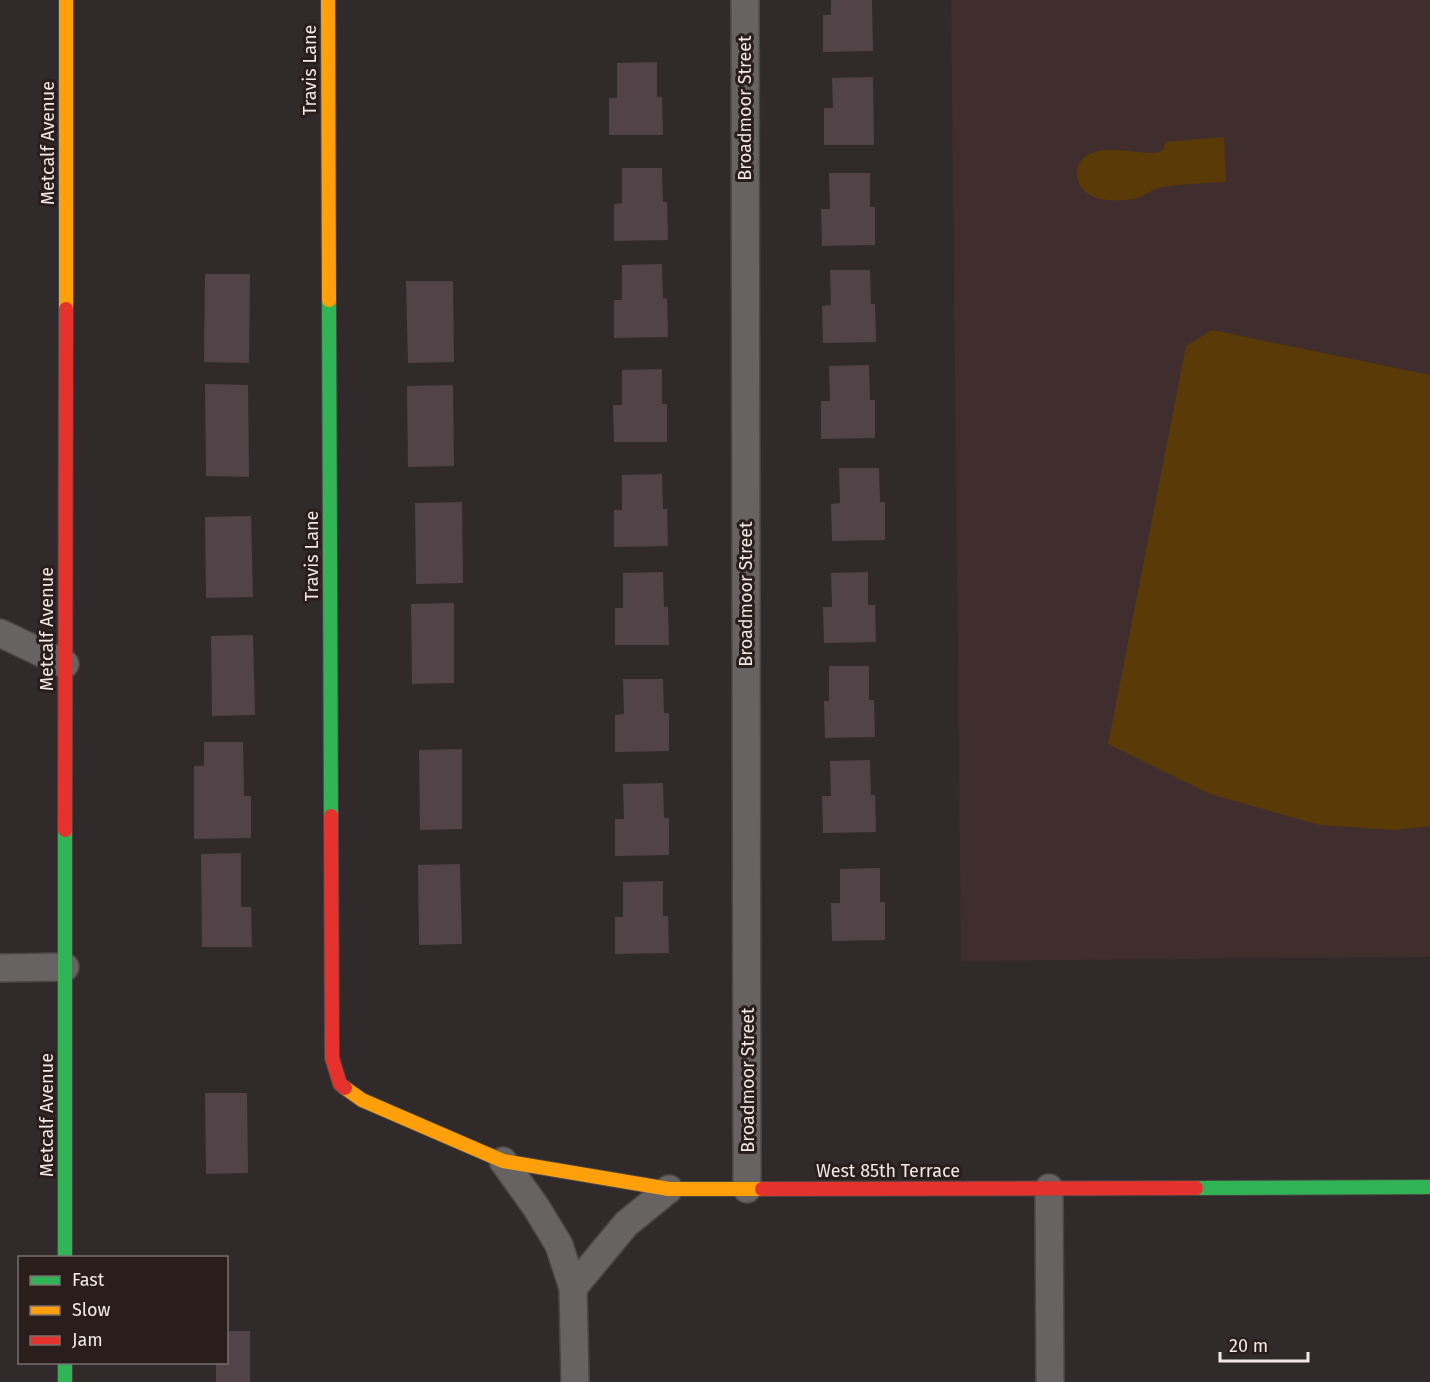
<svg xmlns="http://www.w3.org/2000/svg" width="1430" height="1382" font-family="'Fira Sans',sans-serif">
<rect width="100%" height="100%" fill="#312a2a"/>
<path fill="#402d2d" d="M951,0H1430V957L961,961Z"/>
<path fill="#5a3a06" d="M1224,137L1226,182C1205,183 1183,184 1162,187C1152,189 1146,195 1137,198C1128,201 1110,201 1100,199C1073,193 1067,160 1095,152C1110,147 1138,153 1155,153L1163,150L1165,142Z
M1212,330L1430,375V826L1395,830L1320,825L1210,794L1108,744L1186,346Z"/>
<path fill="#524348" d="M831,0H872L873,51L823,52V15H831Z
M657,62V97H662L663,135H609V98H617V63Z
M873,77L874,145H824V108H833L832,78Z
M622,168H662L663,202H667L668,240L614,241V204L622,203Z
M829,173H870V207H875V245L822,246L821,209H830Z
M662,264L663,299L667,298L668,337L614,338V300H622V265Z
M830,270H870L871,304H875L876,342L823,343L822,306L831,305Z
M205,274H250L249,363L204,362Z
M406,281H453L454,362L408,363Z
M869,365L870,400H875V438L821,439V401H830L829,366Z
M662,369V404H667V442H614L613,405H622V370Z
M205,384L248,385L249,477L206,476Z
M453,385L454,466L408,467L407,386Z
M839,468H879L880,502H885V540L832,541L831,504L840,503Z
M662,474L663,509H667L668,546L614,547V510H622V475Z
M462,502L463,583L416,584L415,503Z
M251,516L253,597L206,598L205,517Z
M663,572L664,607H668L669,645H615V608H623V573Z
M868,572V605H875L876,642L824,643L823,607H832L831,573Z
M454,603V683L412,684L411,604Z
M253,635L255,715L212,716L211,636Z
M829,666H869V700H874L875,737L825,738L824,701H829Z
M623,679H663L664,713H669V751L615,752V715L624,714Z
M204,742H243L244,796H251V838L194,839V766H204Z
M462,749V829L420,830L419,750Z
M870,760L871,795H875L876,832L823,833L822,796H831L830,761Z
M663,783L664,818H669V855L615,856V819H624L623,784Z
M241,853V907H251L252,947H202L201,854Z
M460,864L462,944L419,945L418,865Z
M880,868V902H885V940L832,941L831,903H840V869Z
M663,881V916H668L669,953L615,954V917H623V882Z
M205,1093H247L248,1173L206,1174Z
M226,1331H250V1382H216V1362H226Z"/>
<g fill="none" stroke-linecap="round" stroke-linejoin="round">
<g stroke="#4b4645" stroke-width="30">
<path id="street" d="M745,0L747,1189
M0,633L65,664
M0,968L65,967
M503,1161L536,1207L559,1245L573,1288L575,1382
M1049,1188L1050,1382
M573,1288L626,1224L669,1189"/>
</g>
<g stroke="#4b4645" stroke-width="16">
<path id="fast" d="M329,300L331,816
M1196,1188L1430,1187
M65,1258V830
M65,1362V1382"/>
</g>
<g stroke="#4b4645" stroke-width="16">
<path id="slow" d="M328,0L329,300
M66,309V0
M345,1088L362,1100L503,1161L669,1189H762"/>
</g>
<g stroke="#4b4645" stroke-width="16">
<path id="jam" d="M331,816L332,1058L340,1084L345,1088
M65,830L66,309
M762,1189L1196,1188"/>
</g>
<use href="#street" stroke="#666362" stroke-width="27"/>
<use href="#fast" stroke="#30b455" stroke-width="14"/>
<use href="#slow" stroke="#ff9f0a" stroke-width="14"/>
<use href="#jam" stroke="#e5322d" stroke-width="14"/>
</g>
<g text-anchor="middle" stroke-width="6" stroke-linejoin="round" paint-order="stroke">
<g font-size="18" fill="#f2e9e8" stroke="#2a1e1d">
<text transform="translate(310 70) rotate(-90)" y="6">Travis Lane</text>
<text transform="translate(745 108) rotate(-90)" y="6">Broadmoor Street</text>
<text transform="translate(48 143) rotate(-90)" y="6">Metcalf Avenue</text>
<text transform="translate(312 556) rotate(-90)" y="6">Travis Lane</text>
<text transform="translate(746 594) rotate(-90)" y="6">Broadmoor Street</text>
<text transform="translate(47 629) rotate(-90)" y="6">Metcalf Avenue</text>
<text transform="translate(748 1080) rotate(-90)" y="6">Broadmoor Street</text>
<text transform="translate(47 1115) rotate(-90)" y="6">Metcalf Avenue</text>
<text x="888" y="1177">West 85th Terrace</text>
</g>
</g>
<rect x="18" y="1256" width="210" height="108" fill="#2a1e1d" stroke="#7a6f6e" stroke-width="1.5"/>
<rect x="30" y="1276" width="30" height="9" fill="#30b455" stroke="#7a6f6e" stroke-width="1.5"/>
<text x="72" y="1286" font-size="18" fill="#f2e9e8">Fast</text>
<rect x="30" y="1306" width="30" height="9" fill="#ff9f0a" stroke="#7a6f6e" stroke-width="1.5"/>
<text x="72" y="1316" font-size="18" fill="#f2e9e8">Slow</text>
<rect x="30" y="1336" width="30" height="9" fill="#e5322d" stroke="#7a6f6e" stroke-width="1.5"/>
<text x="72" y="1346" font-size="18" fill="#f2e9e8">Jam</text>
<path d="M1220 1352v9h88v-9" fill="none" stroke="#f2e9e8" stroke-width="3"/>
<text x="1229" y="1352" font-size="18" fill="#f2e9e8" stroke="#2a1e1d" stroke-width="4.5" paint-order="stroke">20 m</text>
</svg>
